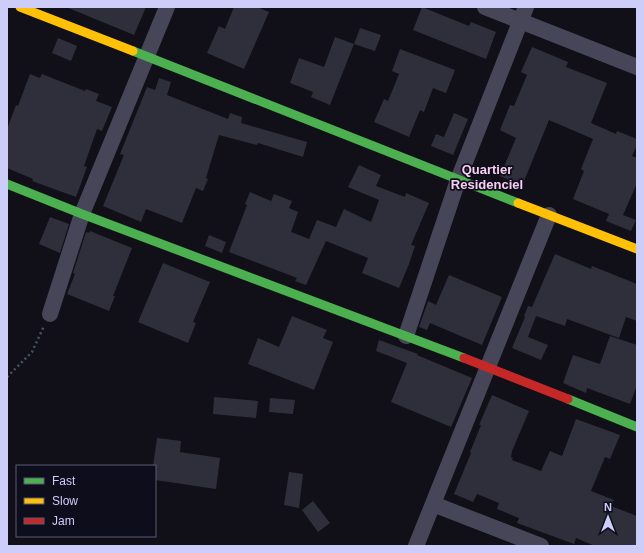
<svg xmlns="http://www.w3.org/2000/svg" width="644" height="553" font-family="Helvetica,sans-serif">
<rect width="100%" height="100%" fill="#111018"/>
<path fill="#2f2e3b" d="M66,7H146L134,35Z
M234,7H257L269,12L244,69L207,53L219,26L225,29Z
M422,7L469,26L471,22L496,32L486,59L413,30Z
M360,28L381,35L375,51L354,44Z
M335,37L354,44L330,105L311,97L313,92L290,83L299,58L324,67Z
M58,38L77,46L71,61L52,53Z
M532,47L568,62L566,67L607,83L591,123L616,134L617,131L637,139V145L632,156L637,158V183L623,215L636,220L631,231L606,221L609,214L573,199L584,171L581,169L593,139L549,120L522,186L500,176L516,138L500,130L510,105L514,106L527,75L521,72Z
M400,49L455,70L446,93L433,88L424,112L420,110L409,137L374,122L384,99L388,101L399,74L392,71Z
M30,74L40,78L42,74L85,91L86,89L99,94L96,101L112,107L102,131L97,129L84,166L87,167L76,197L32,181L33,179L7,168V129L16,105L18,106Z
M159,78L171,82L167,95L228,119L230,113L242,117L241,123L307,142L303,157L258,143L257,145L219,135L206,178L208,179L203,191L196,188L182,223L146,209L141,222L103,206L124,155L120,154L147,87L155,90Z
M454,113L468,119L453,155L431,146L436,134L444,137Z
M359,165L381,175L376,186L405,197L406,193L429,203L411,245L415,246L409,264L399,288L362,273L368,258L326,241L306,285L295,281L297,278L229,252L247,205L245,204L250,192L271,201L274,194L292,201L289,208L298,212L291,232L309,239L317,220L336,227L344,209L371,222L379,200L348,187Z
M50,217L69,224L60,253L39,244Z
M90,231L132,248L113,296H115L109,311L67,294L75,274L73,273L86,232L89,233Z
M209,235L226,242L222,253L205,246Z
M555,254L591,269L592,266L637,284V321L626,317L619,338L567,319L565,326L536,316L528,337L548,345L541,360L512,348L525,317L524,316L528,306L532,307Z
M163,263L210,282L193,322L196,323L188,343L138,322Z
M449,275L502,297L482,345L430,323L427,330L419,327L428,301L436,305Z
M292,316L327,330L323,338L333,342L314,390L248,364L258,338L279,347Z
M610,336L637,345V385L630,404L587,388L586,393L563,383L573,355L600,364Z
M379,340L418,354L417,355L472,378L451,427L391,402L407,363L376,351Z
M492,395L529,411L512,451L511,457L513,458L512,460L541,471L550,451L562,456L576,419L620,435L610,459L605,457L591,491L614,500L611,506L637,516V546H595L576,538L574,544L517,523L519,518L497,509L499,503L477,494L473,502L454,494L471,453L470,452L481,425H479Z
M214,397L258,401L256,418L213,414Z
M270,398L295,400L293,414L269,412Z
M157,438L181,441L180,452L220,458L216,489L155,480V466H153Z
M289,472L303,474L299,508L284,505Z
M313,501L330,523L318,532L302,510Z"/>
<g fill="none" stroke-linecap="round" stroke-linejoin="round">
<path stroke="#47555e" stroke-width="2.5" stroke-dasharray="2 3" stroke-linecap="butt" d="M7,377L32,352L44,326"/>
<path stroke="#464658" stroke-width="16" d="M485,7L637,67
M50,314L82,214L167,7
M406,336L458,180L526,7
M433,504L541,546
M416,546L549,215"/>
<path stroke="#4caf50" stroke-width="9" d="M133,51L518,203
M7,184L82,214L464,358
M568,399L637,427"/>
<path stroke="#ffc107" stroke-width="9" d="M20,7L133,51
M518,203L637,249"/>
<path stroke="#c62828" stroke-width="9" d="M464,358L568,399"/>
</g>
<g text-anchor="middle" stroke-width="3.5" stroke-linejoin="round" paint-order="stroke">
<g font-size="13" font-weight="bold" fill="#faceef" stroke="#0e0d1c">
<text x="487" y="174">Quartier<tspan x="487" dy="15">Residenciel</tspan></text>
</g>
</g>
<rect width="644" height="553" fill="none" stroke="#cdcdfa" stroke-width="16"/>
<rect x="16" y="465" width="140" height="72" fill="#0e0d1c" stroke="#5a5a75"/>
<rect x="24" y="478" width="20" height="6" fill="#4caf50" stroke="#5a5a75"/>
<text x="52" y="485" font-size="12" fill="#cdcdfa">Fast</text>
<rect x="24" y="498" width="20" height="6" fill="#ffc107" stroke="#5a5a75"/>
<text x="52" y="505" font-size="12" fill="#cdcdfa">Slow</text>
<rect x="24" y="518" width="20" height="6" fill="#c62828" stroke="#5a5a75"/>
<text x="52" y="525" font-size="12" fill="#cdcdfa">Jam</text>
<g transform="translate(608 517)" stroke="#0e0d1c" stroke-width="3" paint-order="stroke">
<path d="M0-3L7 15L0 10L-7 15Z" fill="#cdcdfa"/>
<text y="-6" font-size="11" font-weight="bold" text-anchor="middle" fill="#cdcdfa">N</text>
</g>
</svg>
